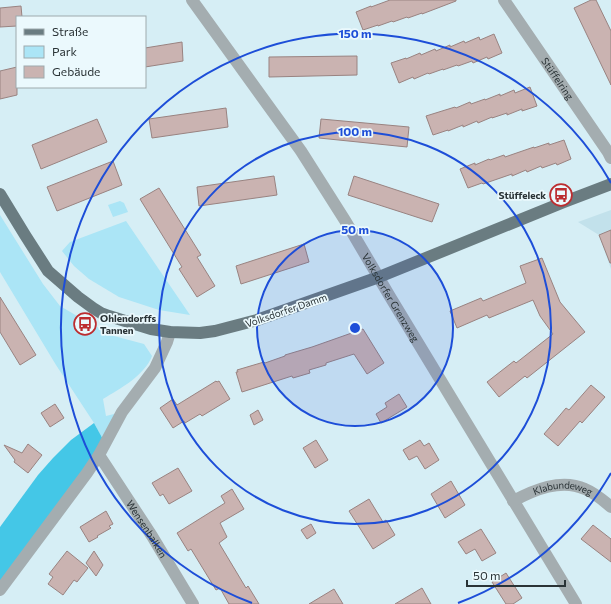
<svg xmlns="http://www.w3.org/2000/svg" width="611" height="604" font-family="Commissioner,sans-serif">
<rect width="100%" height="100%" fill="#d6eef5"/>
<path fill="#c2e1eb" d="M611,210V269L599,235L578,222Z"/>
<path fill="#abe5f6" d="M120,201L124,203L128,212L113,217L108,205Z
M0,215L43,284L60,306L84,320L114,336L144,344L152,356C144,376 121,388 103,399L106,416L122,412L105,443L94,423L56,365L0,272Z
M126,221L190,315L159,310L119,297L89,279L74,266L62,251L70,242Z"/>
<path fill="#44c7e7" d="M94,423L105,443L0,590V527L38,475L53,458L71,440Z"/>
<path fill="#cab3b1" stroke="#998381" d="M390,0H456V1L422,14V13L408,18L407,17L393,22L392,21L378,26V25L363,30L356,12L371,6V7Z
M591,0H596L611,31V85L574,8Z
M21,6L22,17H17V26L0,27V8Z
M494,34L502,53L488,59L487,57L473,63L472,61L458,66L457,65L443,70V69L429,74L428,73L414,79L413,77L399,83L391,63L406,58V59L420,53L421,55L435,49L436,51L450,45V47L464,41L465,43L479,37L480,40Z
M182,42L183,61L145,67V48Z
M357,56V75L269,77V57Z
M17,67V95L0,99V71Z
M530,87L537,106L522,111V109L507,115V113L492,118V117L478,123L477,121L463,127V125L448,131V130L433,135L426,116L455,107L456,108L470,102L471,104L485,99V100L500,94V96L514,90L515,93Z
M226,108L228,127L152,138L149,119Z
M97,119L107,142L41,169L32,145Z
M321,119L409,127L407,147L319,138Z
M564,140L571,159L557,165L556,163L542,168L541,166L527,172L526,170L512,176V174L483,184L482,183L468,188L460,169L475,163V165L489,159L490,160L504,155L505,157L534,147V148L549,143V145Z
M113,161L122,185L57,211L47,187Z
M274,176L277,195L199,206L197,187Z
M354,176L439,204L432,222L348,195Z
M159,188L201,255L197,257L215,286L197,297L179,269L182,267L140,199Z
M611,230V263H610L599,235Z
M304,244L309,262L241,284L236,266Z
M542,258L560,302L585,332L527,378L525,376L499,397L487,382L514,361L516,363L553,334L540,316L533,300L489,318L487,315L457,328L450,311L481,298L483,301L526,283L520,266Z
M0,297L36,355L20,365L0,332Z
M363,329L384,363L367,374L354,354L326,363V365L309,370L310,373L293,378L292,376L242,392L236,372H238L237,370L264,362L265,363L285,356V355L312,347Z
M216,381L217,382L219,381L230,399L202,416L200,414L185,423L184,421L173,428L160,408L173,399L177,405Z
M591,385L605,397L582,423L580,421L558,446L544,434L566,408L569,410Z
M399,394L407,407L381,423L376,414L387,407L385,403Z
M55,404L64,418L50,427L41,413Z
M258,410L263,420L254,425L250,415Z
M316,440L328,460L315,468L303,448Z
M420,440L424,446L429,443L439,460L425,469L417,456L409,460L403,450Z
M28,444L42,455L28,473L14,462L15,460L4,445L22,453Z
M178,468L192,491L169,504L163,494L160,496L152,483Z
M451,481L465,505L445,518L431,494Z
M232,489L244,509L220,523L227,537L219,543L246,588L248,586L259,604H229L220,588L216,590L191,549L188,551L177,533L225,503L221,496Z
M369,499L383,522L386,520L395,535L373,549L349,511Z
M106,511L113,524L109,526L111,528L97,536L98,537L89,542L80,527Z
M311,524L316,533L307,539L301,530Z
M593,525L611,539V562L581,539Z
M481,529L496,553L482,561L475,549L466,554L458,542Z
M67,551L88,568L77,582L74,580L63,595L48,584L53,577L49,574Z
M94,551L103,565L96,576L86,563Z
M506,573L522,598L513,604H506L492,582Z
M422,588L431,604H395Z
M334,589L343,604H309Z"/>
<g fill="none" stroke-linecap="round" stroke-linejoin="round">
<g stroke="#a4adb0" stroke-width="12">
<path id="s1" d="M192,0L301,151L346,222L389,295L576,604"/>
<path id="s2" d="M504,0L608,152L611,158"/>
<path id="s3" d="M99,455L152,536L193,604"/>
<path id="s4" d="M513,501C534,490 561,478 585,489C595,493 603,500 611,507"/>
<path d="M0,590L87,473L99,455L122,412L155,368L167,342L170,332"/>
</g>
<path stroke="#6a7c81" stroke-width="12" d="M0,194L25,235L48,271L78,297L93,308L101,313L109,316L151,329L170,332L200,333L215,331L257,320L379,277L564,202L611,184"/>
</g>
<circle cx="355" cy="328" r="98" fill="#1d4ed8" fill-opacity=".12"/>
<g fill="none" stroke="#1d4ed8" stroke-width="2">
<circle cx="355" cy="328" r="98"/>
<circle cx="355" cy="328" r="196"/>
<path d="M611 473A294 294 0 0 1 458 603M252 603A294 294 0 1 1 611 183"/>
</g>
<defs>
<g id="bus-ring" transform="scale(1.15)"><circle r="9.5" fill="#ebf9fd" stroke="#bc2d30" stroke-width="1.5"/><path d="M-5-6H5V4H4V6H2V4H-2V6H-4V4H-5ZM-3.5-4V0h7V-4ZM-3.5 1.2v1.5H-2V1.2ZM2 1.2v1.5H3.5V1.2Z" fill="#bc2d30"/></g>
</defs>
<g fill-rule="evenodd">
<use href="#bus-ring" x="561" y="195"/>
<use href="#bus-ring" x="85" y="324"/>
</g>
<g text-anchor="middle" stroke-width="3.5" stroke-linejoin="round" paint-order="stroke">
<g font-size="10" fill="#2a3336" stroke="#ebf9fd">
<text dy="4" stroke="none"><textPath href="#s2" startOffset="95">Stüffelring</textPath></text>
<text dy="4" stroke="none"><textPath href="#s1" startOffset="358">Volksdorfer Grenzweg</textPath></text>
<text transform="translate(286 310) rotate(-19)" y="4">Volksdorfer Damm</text>
<text dy="4" stroke="none"><textPath href="#s4" startOffset="53">Klabundeweg</textPath></text>
<text dy="4" stroke="none"><textPath href="#s3" startOffset="88">Wensenbalken</textPath></text>
</g>
<g font-size="10" font-weight="bold" fill="#2a3336" stroke="#ebf9fd" text-anchor="end">
<text x="546" y="199">Stüffeleck</text>
<text x="100" y="322" text-anchor="start">Ohlendorffs<tspan x="100" dy="12">Tannen</tspan></text>
</g>
</g>
<circle cx="355" cy="328" r="6" fill="#1d4ed8" stroke="#ebf9fd" stroke-width="2"/>
<g font-size="12" text-anchor="middle" font-weight="bold" fill="#1d4ed8" stroke="#ebf9fd" stroke-width="3.5" stroke-linejoin="round" paint-order="stroke">
<text x="355" y="38">150 m</text>
<text x="355" y="136">100 m</text>
<text x="355" y="234">50 m</text>
</g>
<rect x="16" y="16" width="130" height="72" fill="#ebf9fd" stroke="#9eaaad"/>
<rect x="24" y="29" width="20" height="6" fill="#6a7c81" stroke="#9eaaad"/>
<text x="52" y="36" font-size="12" fill="#2a3336">Straße</text>
<rect x="24" y="46" width="20" height="12" fill="#abe5f6" stroke="#9eaaad"/>
<text x="52" y="56" font-size="12" fill="#2a3336">Park</text>
<rect x="24" y="66" width="20" height="12" fill="#cab3b1" stroke="#9eaaad"/>
<text x="52" y="76" font-size="12" fill="#2a3336">Gebäude</text>
<path d="M467 580v6h98v-6" fill="none" stroke="#2a3336" stroke-width="2"/>
<text x="473" y="580" font-size="12" fill="#2a3336" stroke="#ebf9fd" stroke-width="3" paint-order="stroke">50 m</text>
</svg>
